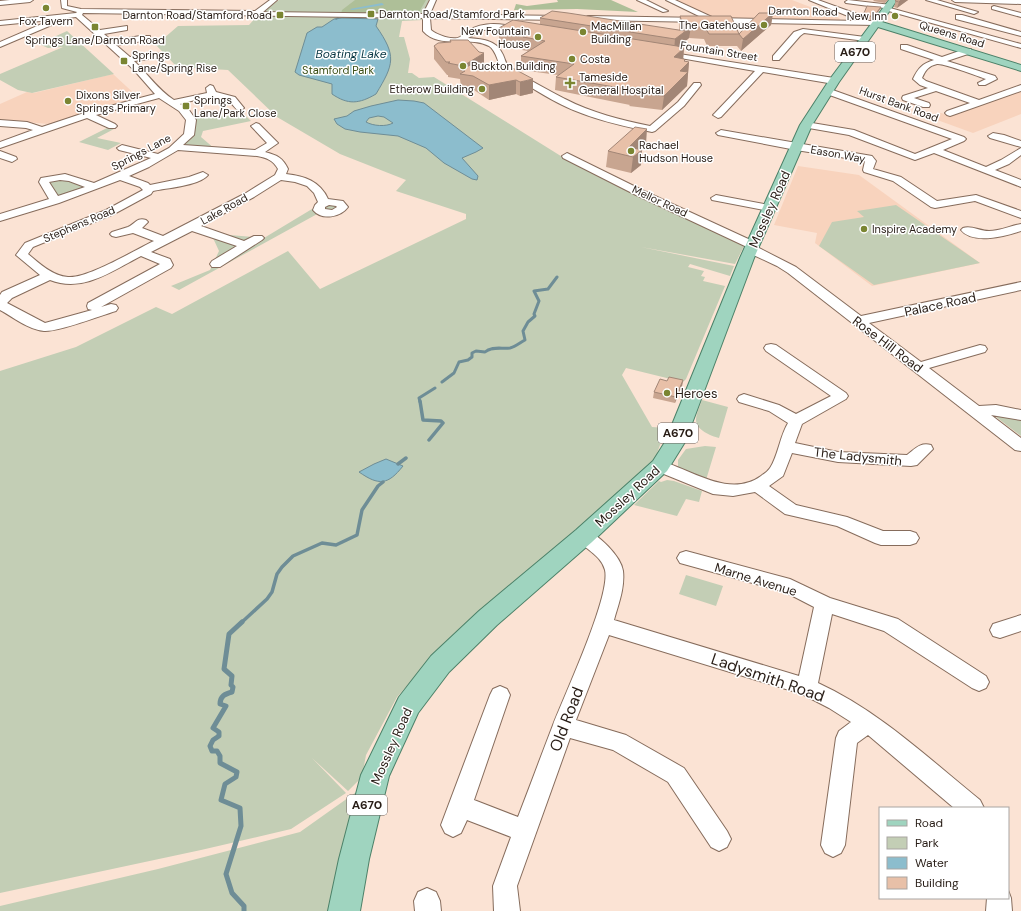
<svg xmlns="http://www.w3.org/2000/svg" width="1021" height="911" font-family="'DM Sans',sans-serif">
<rect width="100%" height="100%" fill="#fbe3d4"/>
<path fill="#f8d3bd" d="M673,0H792L839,18L842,22L716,20Z
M113,74L139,98L49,124L0,120V104L27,92L34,93Z
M1021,91V114L973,133L929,117L941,113L951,116Z
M798,166L859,175L980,263L872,286L815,243L817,233L774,225Z"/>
<path fill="#c3ceb5" d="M279,0H429L422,15L423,20L402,21L399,37H404L410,59L408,73H412L419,78L434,77L564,158L746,242L735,264L641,247L734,266L730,276L690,264L688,267L704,271L701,276L705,277L703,281L725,286L686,379L683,382L626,368L622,375L652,427L666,428L655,459L557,551L432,657L397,697L366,755L362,777L348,791L312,758L346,793L291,829L201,850L0,893V371L76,347L156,307L172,314L288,251L320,289L466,219V214L396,191L406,180L340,154L277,117L228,70L177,67L156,45L178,26L249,25L260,13Z
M67,31L114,74L32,93L18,90L0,80V74L63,47L48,48L39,44Z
M245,115L251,121L203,131L201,137L215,149L177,147L183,142L190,117Z
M107,128L114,129L97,138L121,143L108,150L79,142Z
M58,176L95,187L55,201L45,180Z
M328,202L342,209L319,213L179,290L171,286L210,270L219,251L213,238L218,234L264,238L312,209Z
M896,205L980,263L874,285L819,246L832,222L864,217L857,211Z
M702,400L728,407L719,438C711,436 696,430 696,420C696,414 700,406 702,400Z
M998,414L1021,417V436L996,417Z
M705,446L716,447L706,480L689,475L678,468V460L686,449Z
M667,480L674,481L702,491L699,502L686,499L677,516L634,505L659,481L661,482Z
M686,575L723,586L716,606L679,594Z
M362,788L337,911H0V906L158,869L300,832Z"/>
<path fill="#aebf98" d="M355,0H426L418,14L341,13L342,10Z
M557,0H611L638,12L577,9L514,10L516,4L527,6L558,2Z"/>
<path fill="#8cbdcd" stroke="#6e8d96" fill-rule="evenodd" d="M342,18L378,19L376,26C397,56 394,64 376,94C359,104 348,105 332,94V84L299,75L295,72L307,33L317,27H322L334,19Z
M398,100L414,101L424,103L483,148L476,152L462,158L478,176L477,180L472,179L444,163L426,148L398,136L360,132L345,129L337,124L334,119L347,116L354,111L371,106ZM378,116L384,117L393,123C386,127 373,126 366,122L369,118Z
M386,459L403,466C388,485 379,486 359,472L374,464Z"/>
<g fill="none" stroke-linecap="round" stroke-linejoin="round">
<path stroke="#6e8d96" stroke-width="1.5" d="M336,19L338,18"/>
<path stroke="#6e8d96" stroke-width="3" d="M442,382L454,373L459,362L468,360L472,357V353L476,351L485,352C491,346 502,349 510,348C515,347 521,342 525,340L523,331L528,322L535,316L534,314L539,301L534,291L548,289L557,277
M420,402L419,398L435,388"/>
<path stroke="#6e8d96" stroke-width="3.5" d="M420,401L423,420L441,421L443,423L429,440
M398,464L406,458
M241,623L267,599L272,592L277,574L282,567L293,556L322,543L336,545L357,535L362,510L378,486L383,482"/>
<path stroke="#6e8d96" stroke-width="5" d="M242,622L229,634L224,669L232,676L231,685L233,687L232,692C225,694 220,696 220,704L226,706L213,728L219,732V736L213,740L210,746L212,751H217L220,756V763L237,772L236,777L225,784L221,800L240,808L241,826L226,874L232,893L244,906V911"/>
<path fill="#8cbdcd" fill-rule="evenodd" d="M382,3L384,5L352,10L350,9Z"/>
<g stroke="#866c5c" stroke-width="2">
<path id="minor" d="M10,0H33L30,2L0,5V1Z
M61,0H67V6L81,9L255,11L270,0H277L263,12L423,14L430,0H436L430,14L563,16H566V20L430,18L431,30C437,35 453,41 460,37C463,35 465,32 468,31C479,24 492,23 505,25V29H502L482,30L468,38C481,39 496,40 502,53C505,58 505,63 509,67C525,78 548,90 565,99C592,113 621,120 650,126L678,102L694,83H700L701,85L684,106L655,131L652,132C628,127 604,122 581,113C553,103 528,85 503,70C497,63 497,51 489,46C469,35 440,50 423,31V18L83,13L82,15L100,30L127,26V30L104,34L112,41L140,36H150V40L116,45L130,57L163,53V57L134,61C148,74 158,90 174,100L207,93L206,88L210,85L213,86L216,92L235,97L244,108L240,111C234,109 233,103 228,101C213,93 196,100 180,104L189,110L196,120L194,135L183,145L255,150L267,143L251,126L256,123L259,124L278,143L265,152C277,155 283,158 288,169L286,174C304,176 320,181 328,199L343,201L348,207C341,217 322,221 313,210L315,205L318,202L314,193L307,186L295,182L281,180L254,197L201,226L244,241L254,236H262L264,238L262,240L220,267H212L210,264L212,261L237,246L192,231L151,252L170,259L173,265L171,268L101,307L111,304L116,305L118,308L116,311C99,316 59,332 44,331C29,330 13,317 0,310V295L2,292L40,275L16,255L25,243L106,210L143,190L140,187L120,180L59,203L0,221V214L49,199L39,182L41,178L65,174L94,183L151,158L119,150L117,148L122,145L158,154L169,148L184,134L186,120L179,111L159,98L96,115L115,124L117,126L115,128H109L87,118L0,148V142L33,130L26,128L0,126V120L27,122L42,127L84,113L155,94L134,70L76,17L51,20L55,22L54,24L0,47V42L51,20L0,25V21L76,13L77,12L62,8ZM178,150L257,156C267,158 273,160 278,169L275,175L246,193L163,236L142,228L148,222L146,220C137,217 135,224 128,227C123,229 117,230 112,232L110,234L112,236L116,237L133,233L154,241C135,250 87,279 68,277C53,276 40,264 28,254L33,247L114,214L151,194L153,191C166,188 199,186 208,175L203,172L189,177L150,185L148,183L129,176L149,167ZM60,180L69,181L85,187L58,196L49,182ZM329,205L336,206L337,207L332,210L325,209V207ZM141,256L160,264L88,303L87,306L88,309L92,310L45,323L7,303L12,298L50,280C83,293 112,271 141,256Z
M637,0H646L668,11L663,12Z
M666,0H675L714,18L860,21L809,0H818L868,18V21H876L880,23L876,25L588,20L584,18L588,16L703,18Z
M848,0L891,5L892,6L890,8L1021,44V48L885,10L884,8L846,3L845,2Z
M926,0H937L978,12L974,14Z
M952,0H1021V4L955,2Z
M994,6L1021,13V17L992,9V7Z
M956,15H962L1021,32V36L956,19Z
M803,29L865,37L869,39L865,41L804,33L800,36L779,60H773V56L794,32Z
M901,45H907L942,57L965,49H971V53L947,61L995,76L997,79L985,85H979L978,83L986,79C977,76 944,63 937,64C928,66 925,71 922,78L926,81L979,100L1021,85V91L950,116L947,115L945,113L947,111L970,103L936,91L914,98L929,103L930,105L929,107H923L903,100L902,98L903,96L928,88L920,85L913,79C918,68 922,64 934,60L901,49Z
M660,51L834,78L838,81L834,84L763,72L721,117L718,118L713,115L715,113L755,71L663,55H660Z
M827,88L964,137L966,139L964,141L943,150L986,167L1001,160L1021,148V155L1009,164L995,170L1021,180V187L934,153L915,160L849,135L803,127L801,125L803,123L806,122L854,130L915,154L952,139L824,93L823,91Z
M721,130L872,156L876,161L873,169L901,177L937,201L976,195L1021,211V218L975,201L935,208L931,207L893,181L864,172L863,170L865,161L796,150L718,135L716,133Z
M993,133L1004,135L1021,141V147L990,138L988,136Z
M0,151L16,157L17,159L12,162L0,158Z
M567,153L642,190L757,243L759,245L757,247L796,267L861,316L1021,282V290L869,323L921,362L980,345L985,346L987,349L985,352L929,368L979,406L996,405L1021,410V420L991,415L1021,438V451L1015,450L788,273L777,266L747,252L745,249L747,247L634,194L563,158L562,156Z
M716,195L769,205L774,208L769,211L712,200L711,198Z
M1021,224V231C1006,236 973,245 961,230L963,228C971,225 980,231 989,231C1000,231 1010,226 1021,224Z
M771,344L776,345L846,393L848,396L846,399L802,424L795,443L838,452L907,455C915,449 920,442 931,445L933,449L917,465L911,466L838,462L792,453L783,476L769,486L796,505L847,517L883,531H910L916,533L919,538L916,543L910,545H881L875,543L837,526L785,514L755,492L733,496L713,494L654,470L652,466L654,462L660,461C691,469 729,499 761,476C764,474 768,471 770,468C778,456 780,436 788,423L769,411L739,402L737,399L739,396L744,394L779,405L796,414L831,396L766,351L764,348L766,345Z
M584,529C598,534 621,556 623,571C625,588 618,605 614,620L799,676L814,607L785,592L680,563L677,558L680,553L686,551L790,579L830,598L898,619L986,676L989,682L986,688L979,691L972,688L884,631L832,614L818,683C879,711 928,758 980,800L984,808H954L868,735L857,743L845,845L841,853L833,857L825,853L821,845L836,738L839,731L851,722L829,708L802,694L609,635L576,720L626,735L684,768L727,831L731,839L727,847L719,851L711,847L668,782L613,750L570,738L517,886L520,911H494L493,886L511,837L467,820L461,833L453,837L445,833L441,825L490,695L493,689L500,686L507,689L510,695L474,800L518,817C530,786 541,756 553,725C564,696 611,596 605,570C601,554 583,549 575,536L578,531Z
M1021,615V631L1000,638L993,636L990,630L993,624Z
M427,888L436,892L440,901L441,911H415L414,901L418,892Z
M1008,890L1011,898L1012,911H986L987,898H1008Z"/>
</g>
<g stroke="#4c8168" stroke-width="2">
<path id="major" d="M889,0H897L882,22L1021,65V71L878,27L839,82L812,125L754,258L685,442L667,471L592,542L497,625L449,672L418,713L389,776L369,859L360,911H328L339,859L361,775L399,697L431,656L479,611L576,530L653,461L665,442L740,258L800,125L830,79Z"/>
</g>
<use href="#minor" fill="#fff" fill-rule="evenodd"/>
<use href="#major" fill="#9fd4bf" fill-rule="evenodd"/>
</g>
<path fill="#c8a590" d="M874,0H888L885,3L873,1Z
M896,0H908L897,8L894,7Z
M880,9L873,20H870L869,17L863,15L864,13Z
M773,13L771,25L741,51L737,46H707L704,39L689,38L679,47L684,48L683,59L685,60V61L689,62L687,86L662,110L629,106L630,105L555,90L556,77L558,75L521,70V56L528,51L522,50L523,47L499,43V28L540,24V18L679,30V27L680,16L739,34Z
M450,40L484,64L502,68L507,65L533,93L520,96L516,94L489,100L474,90L461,87L460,79L448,77V75H447L434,59V46L450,42Z
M646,144L641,149L642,150L641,165L631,173L606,167L608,151Z
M683,380L682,386L675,403L653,398L654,392L667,381Z"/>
<path fill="#a28676" d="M901,0H908L897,8L899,2Z
M881,7L880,9L873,20V17Z
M773,13L771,25L741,51L743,39Z
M691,27L689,38L674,51L675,39Z
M684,48L683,61L674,57Z
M484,53V67L463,70V66Z
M685,60L684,67L689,62L687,86L662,110L664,96L680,71L684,61Z
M533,79V93L520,96V82Z
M516,80V94L489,100V85Z
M647,129L646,144L635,155L642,150L641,165L631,173L633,157L629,147Z
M683,380L682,386L675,403L676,397Z"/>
<path fill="#e8c0a8" stroke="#a28676" d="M896,0H901L899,2L895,1Z
M867,6L881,7L873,17H871L869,14L864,13Z
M552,11L568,13L685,31L680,16H731L739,34L759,13H773L743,39L739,34H709L705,27H691L675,39L540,18Z
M513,20L677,46L684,48L674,57L684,59L685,60L684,61L689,62L680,71L688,72L664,96L631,92L632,90L556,77L574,64L521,56L545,41L523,37L526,35L499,30L503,28H499Z
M450,40H468L479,52L484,53L463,66L448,63L450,62H446L434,46L438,43L451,42Z
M474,63L502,68L507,65L533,79L520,82L516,80L489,85L473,76L460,74L465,71L461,70Z
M635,127L647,129L629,147L642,150L633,157L608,151Z
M669,377L683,380L676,397L654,392L660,379L667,381Z"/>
<g fill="#7a8532" stroke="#fff" stroke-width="1.5">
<circle cx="46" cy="8" r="4"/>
<rect x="367" y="10" width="8" height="8" rx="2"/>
<rect x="276" y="11" width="8" height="8" rx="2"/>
<circle cx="895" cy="16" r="4"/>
<circle cx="764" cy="25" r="4"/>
<rect x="91" y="23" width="8" height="8" rx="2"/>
<circle cx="583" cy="32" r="4"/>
<circle cx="538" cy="37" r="4"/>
<circle cx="572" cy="59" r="4"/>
<rect x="120" y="57" width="8" height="8" rx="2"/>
<circle cx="463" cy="66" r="4"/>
<path d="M568 77h4v4h4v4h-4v4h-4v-4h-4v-4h4z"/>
<circle cx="482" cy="89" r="4"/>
<circle cx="68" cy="101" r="4"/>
<rect x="182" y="102" width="8" height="8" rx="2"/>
<circle cx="631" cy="151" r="4"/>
<circle cx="864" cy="229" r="4"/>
<circle cx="667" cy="393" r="4"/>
</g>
<g text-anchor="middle" stroke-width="3" stroke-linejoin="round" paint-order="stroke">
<g font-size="11" fill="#281d16" stroke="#fff">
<text transform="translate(803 11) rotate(1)" y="4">Darnton Road</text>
<text transform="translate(952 34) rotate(17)" y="4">Queens Road</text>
<text transform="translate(719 51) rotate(9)" y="4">Fountain Street</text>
<text transform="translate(899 104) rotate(20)" y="4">Hurst Bank Road</text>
<text transform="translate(141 152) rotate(-28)" y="4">Springs Lane</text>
<text transform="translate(838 154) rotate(10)" y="4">Eason Way</text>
<text transform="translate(660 201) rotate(25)" y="4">Mellor Road</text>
<text transform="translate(224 209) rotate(-29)" y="4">Lake Road</text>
<text transform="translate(79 224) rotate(-23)" y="4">Stephens Road</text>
</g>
<g font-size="11" fill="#281d16" stroke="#fff" text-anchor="start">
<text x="379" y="18">Darnton Road/Stamford Park</text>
<text x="272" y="19" text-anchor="end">Darnton Road/Stamford Road</text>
<text x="887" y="20" text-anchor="end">New Inn</text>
<text x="46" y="25" text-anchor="middle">Fox Tavern</text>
<text x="756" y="29" text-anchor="end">The Gatehouse</text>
<text x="591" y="30">MacMillan<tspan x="591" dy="13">Building</tspan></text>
<text x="530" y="35" text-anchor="end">New Fountain<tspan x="530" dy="13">House</tspan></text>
<text x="95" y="44" text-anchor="middle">Springs Lane/Darnton Road</text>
<text x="132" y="59">Springs<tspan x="132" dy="13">Lane/Spring Rise</tspan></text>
<text x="580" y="63">Costa</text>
<text x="471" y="70">Buckton Building</text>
<text x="579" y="81">Tameside<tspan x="579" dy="13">General Hospital</tspan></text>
<text x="474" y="93" text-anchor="end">Etherow Building</text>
<text x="76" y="99">Dixons Silver<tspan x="76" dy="13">Springs Primary</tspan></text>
<text x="194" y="104">Springs<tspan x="194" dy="13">Lane/Park Close</tspan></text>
<text x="639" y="149">Rachael<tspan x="639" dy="13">Hudson House</tspan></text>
<text x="872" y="233">Inspire Academy</text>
</g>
<g font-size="11" fill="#394d13" stroke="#fff">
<text x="338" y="74">Stamford Park</text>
</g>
<g fill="#fff" stroke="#68615c" stroke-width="1">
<rect x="835" y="42" width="40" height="20" rx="3"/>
<rect x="658" y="423" width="40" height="20" rx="3"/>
<rect x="347" y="795" width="40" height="20" rx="3"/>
</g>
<g font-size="12" font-weight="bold" fill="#281d16">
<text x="855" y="56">A670</text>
<text x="678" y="437">A670</text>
<text x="367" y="809">A670</text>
</g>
<g font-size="12" font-style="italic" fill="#083643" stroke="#fff">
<text x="351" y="58">Boating Lake</text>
</g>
<g font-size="13" fill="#281d16" stroke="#fff">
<text transform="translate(769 209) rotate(-66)" y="5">Mossley Road</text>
<text transform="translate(940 304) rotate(-12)" y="5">Palace Road</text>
<text transform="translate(888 344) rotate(37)" y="5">Rose Hill Road</text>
<text transform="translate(858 456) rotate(6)" y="5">The Ladysmith</text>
<text transform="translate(627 496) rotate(-43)" y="5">Mossley Road</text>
<text transform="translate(756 579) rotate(17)" y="5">Marne Avenue</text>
<text transform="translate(391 746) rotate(-66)" y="5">Mossley Road</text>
</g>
<g font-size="13" fill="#281d16" stroke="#fff" text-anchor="start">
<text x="675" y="398">Heroes</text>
</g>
<g font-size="16" fill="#281d16" stroke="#fff">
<text transform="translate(768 677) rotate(19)" y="6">Ladysmith Road</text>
<text transform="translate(566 719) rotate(-69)" y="6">Old Road</text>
</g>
</g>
<rect x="879" y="807" width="130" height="92" fill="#ffffff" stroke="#a9a5a2"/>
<rect x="887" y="820" width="20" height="6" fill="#9fd4bf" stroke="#a9a5a2"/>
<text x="915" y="827" font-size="12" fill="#281d16">Road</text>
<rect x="887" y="837" width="20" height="12" fill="#c3ceb5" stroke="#a9a5a2"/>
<text x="915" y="847" font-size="12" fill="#281d16">Park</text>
<rect x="887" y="857" width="20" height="12" fill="#8cbdcd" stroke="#a9a5a2"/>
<text x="915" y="867" font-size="12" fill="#281d16">Water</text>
<rect x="887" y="877" width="20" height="12" fill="#e8c0a8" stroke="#a9a5a2"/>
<text x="915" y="887" font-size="12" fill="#281d16">Building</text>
</svg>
